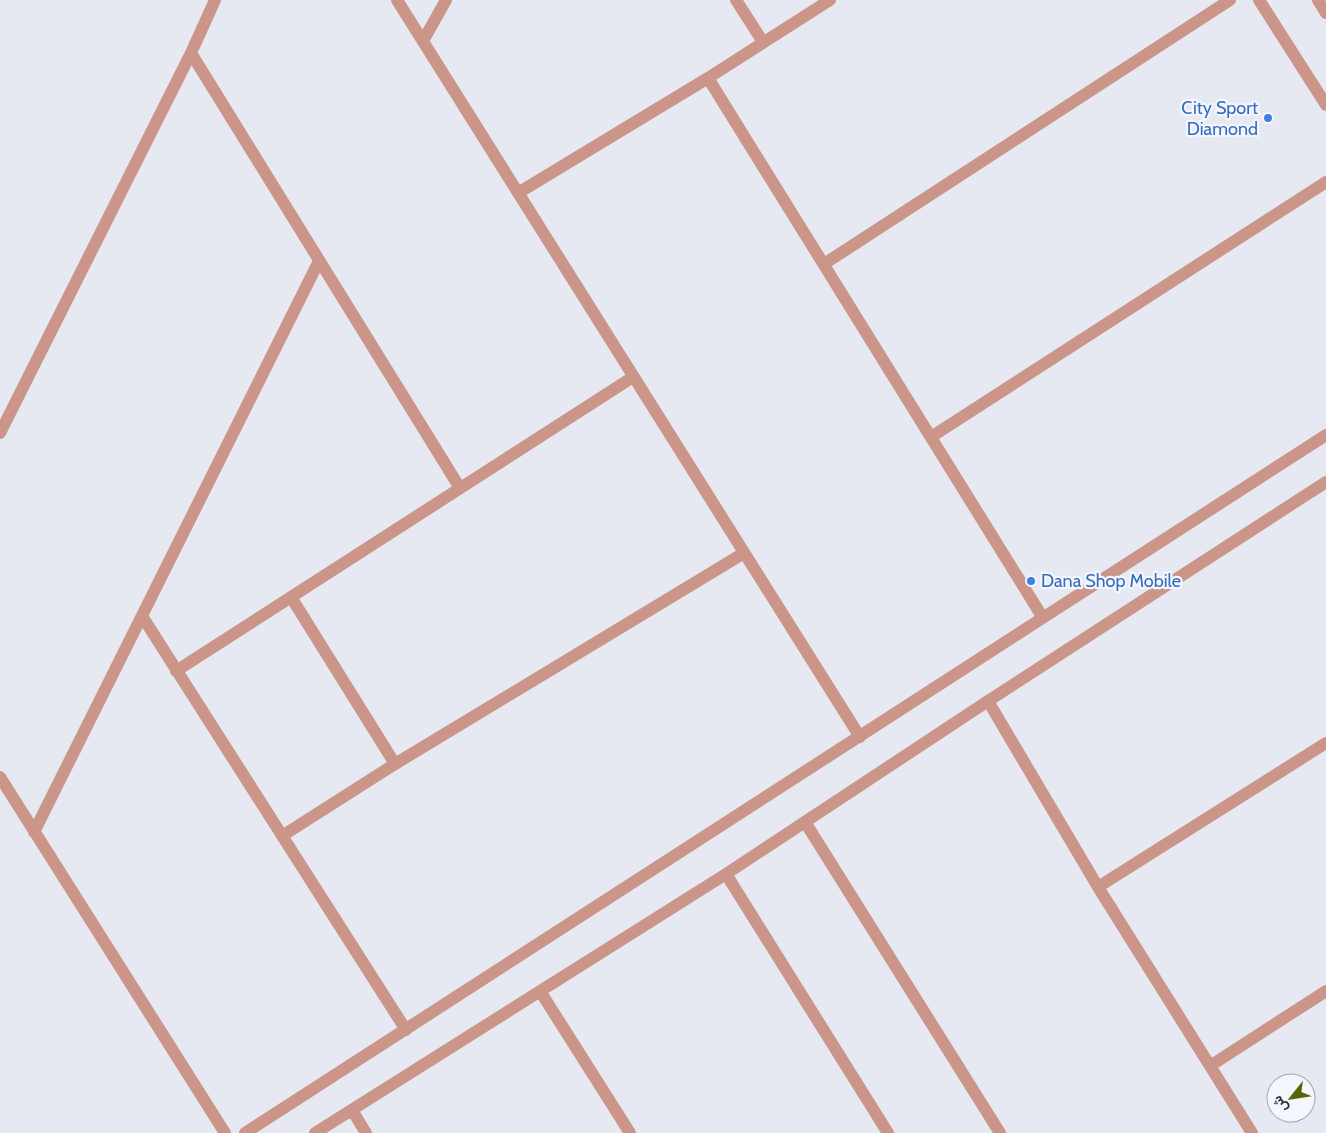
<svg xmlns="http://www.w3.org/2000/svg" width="1326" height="1133" font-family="Cabin,Vazirmatn,sans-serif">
<rect width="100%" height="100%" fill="#e6e9f1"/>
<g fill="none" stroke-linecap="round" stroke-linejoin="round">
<path stroke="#cc9589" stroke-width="12" d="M397,0L860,737
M736,0L763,42
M1259,0L1326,105
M1318,0L1326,13
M423,41L446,0
M191,53L460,488
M708,78L1043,618
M518,193L708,78L830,0
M824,264L1230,0
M0,433L191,53L215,0
M931,437L1326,182
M291,597L395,764
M142,616L406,1030
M176,671L633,377
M988,701L1098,887L1252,1133
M0,777L225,1133
M805,822L1000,1133
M34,832L319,261
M282,836L395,764L744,553
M726,874L888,1133
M1098,887L1326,743
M540,991L630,1133
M1210,1066L1326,991
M352,1110L366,1133
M245,1133L1326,435
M315,1133L726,874L988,701L1326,482"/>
</g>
<g fill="#3f7fe0" stroke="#f4f6fe" stroke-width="2">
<circle cx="1268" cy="118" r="5"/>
<circle cx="1031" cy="581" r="5"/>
</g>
<g text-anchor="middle" stroke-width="4.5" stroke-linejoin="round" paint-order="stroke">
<g font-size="18" fill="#366cbe" stroke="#f4f6fe" text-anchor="end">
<text x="1258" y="114">City Sport<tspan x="1258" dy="21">Diamond</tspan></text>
<text x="1041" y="587" text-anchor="start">Dana Shop Mobile</text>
</g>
</g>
<g transform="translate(1291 1098) rotate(240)"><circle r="24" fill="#f4f6fe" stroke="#a5a7ad"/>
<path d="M0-4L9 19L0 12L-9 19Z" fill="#596407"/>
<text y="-8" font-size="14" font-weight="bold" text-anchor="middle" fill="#2f3033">ش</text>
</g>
</svg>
